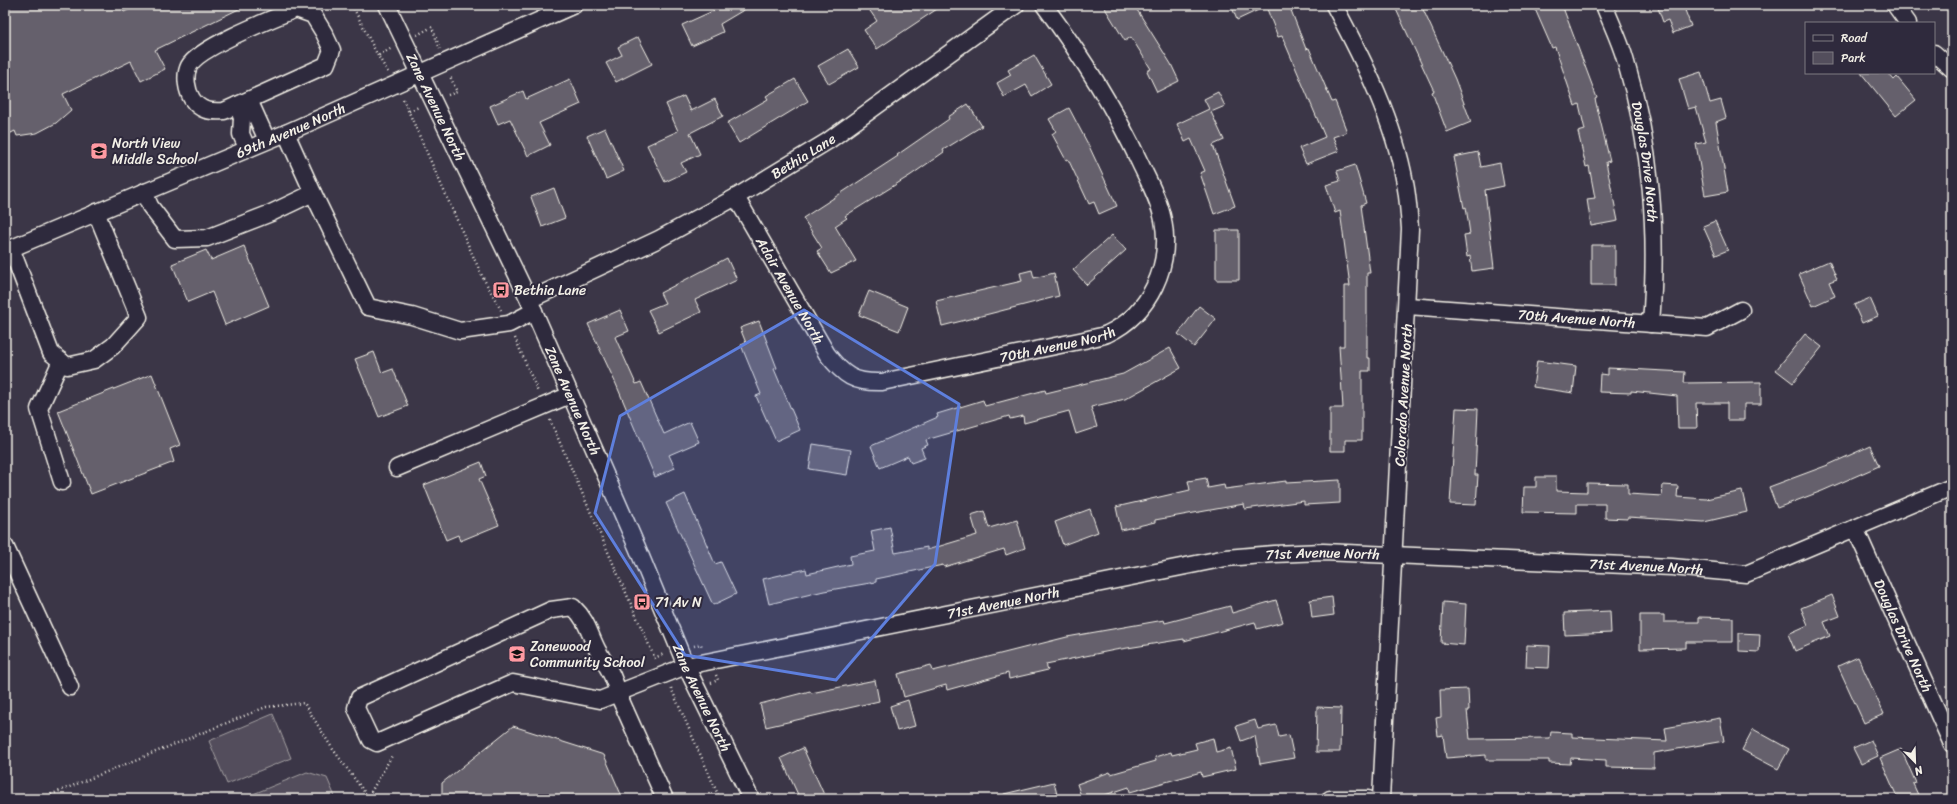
<svg xmlns="http://www.w3.org/2000/svg" width="1957" height="804" font-family="Sriracha,sans-serif">
<rect width="100%" height="100%" fill="#3b3647"/>
<filter id="ink" filterUnits="userSpaceOnUse"><feTurbulence type="fractalNoise" baseFrequency=".025" numOctaves="2"/><feDisplacementMap in="SourceGraphic" scale="8" xChannelSelector="R" yChannelSelector="G"/><feConvolveMatrix kernelMatrix="1 2 1 2 8 2 1 2 1" color-interpolation-filters="sRGB"/></filter>
<g filter="url(#ink)">
<path fill="#534e5c" stroke="#a4a0a2" d="M273,714L291,758L227,784L209,741Z
M307,772L327,778L336,799H241Z"/>
<path fill="#65616c" stroke="#f4f1e8" d="M5,5H120L124,12L138,5H247L155,50L165,69L141,81L131,61L63,94L71,110L56,123L37,133L17,136L15,131L5,136Z
M726,5H752L720,24L723,32L692,46L682,25Z
M866,5H943L877,49L864,30L877,21Z
M1103,5H1134L1171,64L1179,81L1157,92L1147,71L1151,69L1131,37L1125,41Z
M1231,5H1269L1237,20Z
M1279,5H1289L1306,49L1309,48L1332,102L1335,101L1347,132L1333,137L1339,151L1306,164L1299,148L1325,137L1282,36L1278,37L1267,9Z
M1394,5H1421L1455,79L1471,122L1447,132L1432,92L1434,91Z
M1546,5H1562L1597,98L1595,99L1610,161L1606,162L1618,221L1591,226L1587,199L1595,198L1589,166L1586,167L1578,132L1585,130L1579,104L1575,106L1555,47L1552,48L1535,9Z
M1657,5H1683L1691,26L1673,33L1668,20L1663,22Z
M638,37L652,64L616,82L606,63L622,55L618,47Z
M848,49L859,67L829,84L818,66Z
M1034,55L1051,84L1032,96L1026,85L1004,97L997,83L1011,75L1008,70Z
M1701,72L1710,103L1721,100L1726,118L1716,122L1728,192L1705,196L1696,144L1706,142L1696,107L1688,109L1679,79Z
M1861,73H1888L1894,80L1897,77L1916,100L1896,116Z
M570,79L581,104L539,123L550,145L528,156L510,119L498,124L490,106L523,91L526,99Z
M795,79L808,101L739,143L727,123L768,99L766,96Z
M1218,92L1225,106L1211,112L1224,140L1213,145L1235,206L1214,214L1200,173L1205,171L1191,139L1185,142L1177,124L1209,109L1204,99Z
M684,96L691,111L715,99L723,116L690,133L700,154L681,163L686,172L665,182L647,145L678,131L666,104Z
M968,104L982,126L943,150L944,152L911,175L845,216L847,218L835,226L856,261L831,273L817,251L822,248L803,218L898,156L897,155L949,119L948,117Z
M1069,108L1089,146L1117,206L1099,214L1094,202L1089,204L1068,159L1066,160L1052,134L1056,131L1049,119Z
M605,128L624,171L606,179L587,136Z
M1478,152L1481,167L1500,163L1504,186L1485,190L1494,268L1472,271L1470,256L1467,257L1464,235L1470,234L1466,207L1464,208L1454,157Z
M1355,165L1366,203L1361,205L1370,273H1367V358H1370V371H1362V440H1345V451H1330V408H1343L1339,346H1344V286H1350L1340,211L1335,213L1326,185L1340,181L1337,171Z
M554,188L565,218L542,227L531,197Z
M1715,221L1728,250L1716,255L1703,226Z
M1216,230H1239V280H1216Z
M1112,235L1126,250L1087,285L1073,270Z
M1591,245H1615V285H1591Z
M244,246L269,306L225,325L212,292L188,302L172,264L206,250L211,260Z
M727,258L737,280L695,300L701,312L659,332L648,310L665,303L660,293Z
M1829,261L1837,279L1829,282L1835,296L1813,306L1799,274Z
M1032,270L1034,278L1054,273L1059,296L942,326L936,301L1022,281L1020,273Z
M869,291L908,307L899,331L859,315Z
M1870,298L1878,316L1862,323L1854,305Z
M1199,306L1216,319L1194,347L1178,334Z
M620,310L629,331L615,337L636,384L641,382L664,434L690,422L699,442L669,455L675,468L655,477L616,384L588,324Z
M759,321L777,368L774,369L800,430L776,441L756,396L761,394L741,345L746,343L740,328Z
M1805,334L1822,347L1793,383L1776,370Z
M1170,348L1181,368L1125,399L1091,407L1097,427L1076,434L1069,411L1024,423L1023,416L1010,419L1009,416L926,440L928,445L921,448L925,458L911,463L908,456L880,468L871,446L938,417L937,414L983,400L985,406L1045,390L1046,393L1123,374Z
M374,352L382,373L393,369L408,406L379,417L355,359Z
M1537,361L1576,366L1573,393L1533,387Z
M1608,368L1685,372L1684,383L1761,382V404H1744V420H1727V403H1696L1697,428H1678L1677,396L1631,391V393L1599,392L1600,374L1608,375Z
M152,374L180,445L170,449L174,462L91,494L58,411Z
M1456,408L1478,409L1475,475H1478L1476,505L1450,504Z
M813,444L851,450L847,475L809,469Z
M1870,446L1879,466L1822,491L1777,508L1769,487L1828,465Z
M481,462L486,476L479,479L499,525L460,541L458,535L446,540L424,485Z
M1536,477H1556V491L1587,492V483L1628,484V494L1662,496L1663,485L1678,486L1677,497L1706,499L1742,491L1747,512L1704,522L1628,517V519L1605,518V504H1577V513L1523,512L1524,487H1536Z
M1206,478L1208,488L1224,485L1225,489L1286,481V483L1340,480V503L1304,505V501L1245,509L1244,504L1155,520V522L1121,530L1116,507L1190,490L1188,481Z
M685,494L715,564L721,562L736,594L713,605L666,503Z
M1090,509L1098,532L1063,545L1055,522Z
M984,511L989,528L1017,520L1025,548L1006,555L1004,549L944,567L943,565L876,579V582L824,591L769,604L763,579L806,569L807,574L851,564L850,556L875,551L871,531L890,527L895,553L927,547V550L977,535L971,515Z
M1832,595L1840,616L1824,622L1830,636L1795,651L1788,634L1808,625L1801,608Z
M1332,597L1334,615L1312,618L1310,600Z
M1276,600L1283,622L1257,629L1255,622L1184,641V639L1115,650L1046,664L1048,670L1009,679L1008,673L947,690L946,685L904,697L898,674L931,665L933,671L1067,637L1164,620L1165,623L1230,606L1232,613Z
M1443,602L1466,604L1464,645L1441,643Z
M1610,611L1611,633L1565,635L1564,613Z
M1640,615H1664V622H1699V617L1733,618V642H1686V648L1640,649Z
M1739,633L1760,634L1759,652L1739,651Z
M1527,645L1550,646L1549,668L1526,667Z
M1858,657L1884,714L1864,723L1838,666Z
M875,680L879,701L766,727L760,704L810,691L811,693Z
M1468,689L1469,710H1467L1470,739L1550,738L1551,732L1572,733V737L1667,741L1665,728L1720,718L1724,741L1654,753V768L1606,767V760L1571,758L1570,764L1549,763V760H1486V755L1446,758L1443,735L1438,736L1436,718L1441,717L1440,690Z
M908,700L915,726L897,731L890,706Z
M1317,707L1341,708L1340,752H1316Z
M1255,720L1258,729L1276,725L1279,737L1289,735L1294,758L1260,764L1255,736L1241,741L1236,726Z
M513,726L604,755L623,799H442V783Z
M1753,729L1789,749L1778,769L1742,750Z
M1213,738L1216,752L1231,748L1236,769L1202,777L1201,772L1130,792L1129,787L1093,799H1082L1077,784L1110,772L1111,774L1156,761L1155,757L1171,752L1172,755L1197,749L1195,743Z
M1871,740L1878,756L1861,764L1853,748Z
M803,748L826,799H800L781,758Z
M1901,749L1916,783L1913,784L1920,799H1898L1880,758Z
M1054,782L1058,799H1005L1004,794Z"/>
<g fill="none" stroke-linecap="round" stroke-linejoin="round">
<g stroke="#f4f1e8" stroke-width="19">
<g id="minor">
<path id="s1" d="M387,5L529,300L637,547L686,666L751,799"/>
<path d="M1334,5C1364,61 1394,121 1405,183C1408,198 1409,214 1410,229L1381,799"/>
<path id="s2" d="M1604,5C1611,23 1620,41 1625,59C1652,149 1658,230 1651,324"/>
<path d="M1895,5L1908,23"/>
<path d="M296,9L313,15L324,33L332,50L326,65L224,111C210,112 200,111 192,99C187,91 184,76 189,66C199,47 274,18 296,9Z"/>
<path d="M1934,53L1952,69"/>
<path d="M249,100L267,140"/>
<path d="M237,105L242,118L241,134L247,148"/>
<path d="M144,192L150,206L175,239L207,238L271,213L313,193L286,133"/>
<path d="M313,193L368,307L412,316L460,331L509,324L534,311"/>
<path id="s3" d="M736,197L827,354C844,376 854,383 882,382L1084,340C1091,338 1100,337 1107,334C1150,314 1172,265 1163,220C1159,200 1149,182 1140,163C1114,107 1081,55 1044,5"/>
<path d="M11,248L51,353L67,366L94,360L113,346L139,317L96,212"/>
<path id="s4" d="M5,251L286,133L574,5"/>
<path id="s5" d="M529,300L659,239L736,197L828,141L1016,5"/>
<path id="s6" d="M1408,306L1707,328L1741,310"/>
<path d="M61,361L39,409L62,482"/>
<path d="M397,468L570,395"/>
<path id="s7" d="M1855,528L1952,744"/>
<path d="M5,546L70,687"/>
<path id="s8" d="M665,799L618,694C614,675 607,667 598,651C589,634 588,621 573,607L551,610L359,698L356,708L371,740L377,743L513,683L600,700L686,666L1226,558L1274,554L1323,552L1672,567L1746,574L1952,487"/>
<path d="M1330,799H1368"/>
</g>
</g>
<path stroke="#f4f1e8" stroke-width="2.5" stroke-dasharray="1 3" stroke-linecap="butt" d="M352,5L378,56
M417,35L432,27L440,49
M388,72L378,56L392,48
M448,95L457,92L450,76
M403,99L482,276L501,310
M409,111L419,107
M515,338L538,392
M550,420L656,661
M694,646L701,644L702,647
M654,658L664,654
M711,683L718,680L716,675
M671,688L720,799
M40,799L266,707L304,703L332,748L368,797
M369,799L368,797L393,754"/>
<use href="#minor" stroke="#2f2a3d" stroke-width="16"/>
</g>
</g>
<path fill="#5e7fdd" fill-opacity="0.2" stroke="#5e7fdd" stroke-width="3" stroke-linejoin="round" d="M804,310L959,404L935,564L836,680L685,655L595,513L620,416Z"/>
<defs>
<g id="school-square" transform="scale(0.9)"><rect x="-9" y="-9" width="18" height="18" rx="4" fill="#ff9aa2" stroke="#2f2a3d"/><path d="M0-5L7-2L0 1L-7-2ZM-4 1L0 2.5L4 1V4Q0 6-4 4Z" fill="#111"/></g>
<g id="bus-square" transform="scale(0.9)"><rect x="-9" y="-9" width="18" height="18" rx="4" fill="#ff9aa2" stroke="#2f2a3d"/><path d="M-5-6H5V4H4V6H2V4H-2V6H-4V4H-5ZM-3.5-4V0h7V-4ZM-3.5 1.2v1.5H-2V1.2ZM2 1.2v1.5H3.5V1.2Z" fill="#111"/></g>
</defs>
<g fill-rule="evenodd">
<use href="#school-square" x="99" y="151"/>
<use href="#bus-square" x="501" y="290"/>
<use href="#bus-square" x="642" y="602"/>
<use href="#school-square" x="517" y="654"/>
</g>
<g text-anchor="middle" stroke-width="4" stroke-linejoin="round" paint-order="stroke">
<g font-size="14" fill="#f4f1e8" stroke="#2f2a3d">
<text dy="5" stroke="none"><textPath href="#s1" startOffset="113">Zane Avenue North</textPath></text>
<text dy="5" stroke="none"><textPath href="#s4" startOffset="310">69th Avenue North</textPath></text>
<text dy="5" stroke="none"><textPath href="#s5" startOffset="310">Bethia Lane</textPath></text>
<text dy="5" stroke="none"><textPath href="#s2" startOffset="163">Douglas Drive North</textPath></text>
<text dy="5" stroke="none"><textPath href="#s3" startOffset="108">Adair Avenue North</textPath></text>
<text dy="5" stroke="none"><textPath href="#s6" startOffset="169">70th Avenue North</textPath></text>
<text dy="5" stroke="none"><textPath href="#s3" startOffset="426">70th Avenue North</textPath></text>
<text transform="translate(1403 395) rotate(-87)" y="5">Colorado Avenue North</text>
<text dy="5" stroke="none"><textPath href="#s1" startOffset="437">Zane Avenue North</textPath></text>
<text dy="5" stroke="none"><textPath href="#s8" startOffset="1477">71st Avenue North</textPath></text>
<text dy="5" stroke="none"><textPath href="#s8" startOffset="1801">71st Avenue North</textPath></text>
<text dy="5" stroke="none"><textPath href="#s8" startOffset="1153">71st Avenue North</textPath></text>
<text dy="5" stroke="none"><textPath href="#s7" startOffset="118">Douglas Drive North</textPath></text>
<text dy="5" stroke="none"><textPath href="#s1" startOffset="761">Zane Avenue North</textPath></text>
</g>
<g font-size="14" fill="#f4f1e8" stroke="#2f2a3d" text-anchor="start">
<text x="112" y="148">North View<tspan x="112" dy="16">Middle School</tspan></text>
<text x="514" y="295">Bethia Lane</text>
<text x="655" y="607">71 Av N</text>
<text x="530" y="651">Zanewood<tspan x="530" dy="16">Community School</tspan></text>
</g>
</g>
<rect width="1957" height="804" fill="none" stroke="#2f2a3d" stroke-width="20"/>
<rect x="10" y="10" width="1937" height="784" fill="none" stroke="#f4f1e8" stroke-width="1.5" filter="url(#ink)"/>
<rect x="1805" y="22" width="130" height="52" fill="#2f2a3d" stroke="#7e7a81"/>
<rect x="1813" y="35" width="20" height="6" fill="#2f2a3d" stroke="#7e7a81"/>
<text x="1841" y="42" font-size="12" fill="#f4f1e8">Road</text>
<rect x="1813" y="52" width="20" height="12" fill="#534e5c" stroke="#7e7a81"/>
<text x="1841" y="62" font-size="12" fill="#f4f1e8">Park</text>
<g transform="translate(1915 762) rotate(157)" stroke="#2f2a3d" stroke-width="3" paint-order="stroke">
<path d="M0-3L7 15L0 10L-7 15Z" fill="#f4f1e8"/>
<text y="-6" font-size="11" font-weight="bold" text-anchor="middle" fill="#f4f1e8">N</text>
</g>
</svg>
